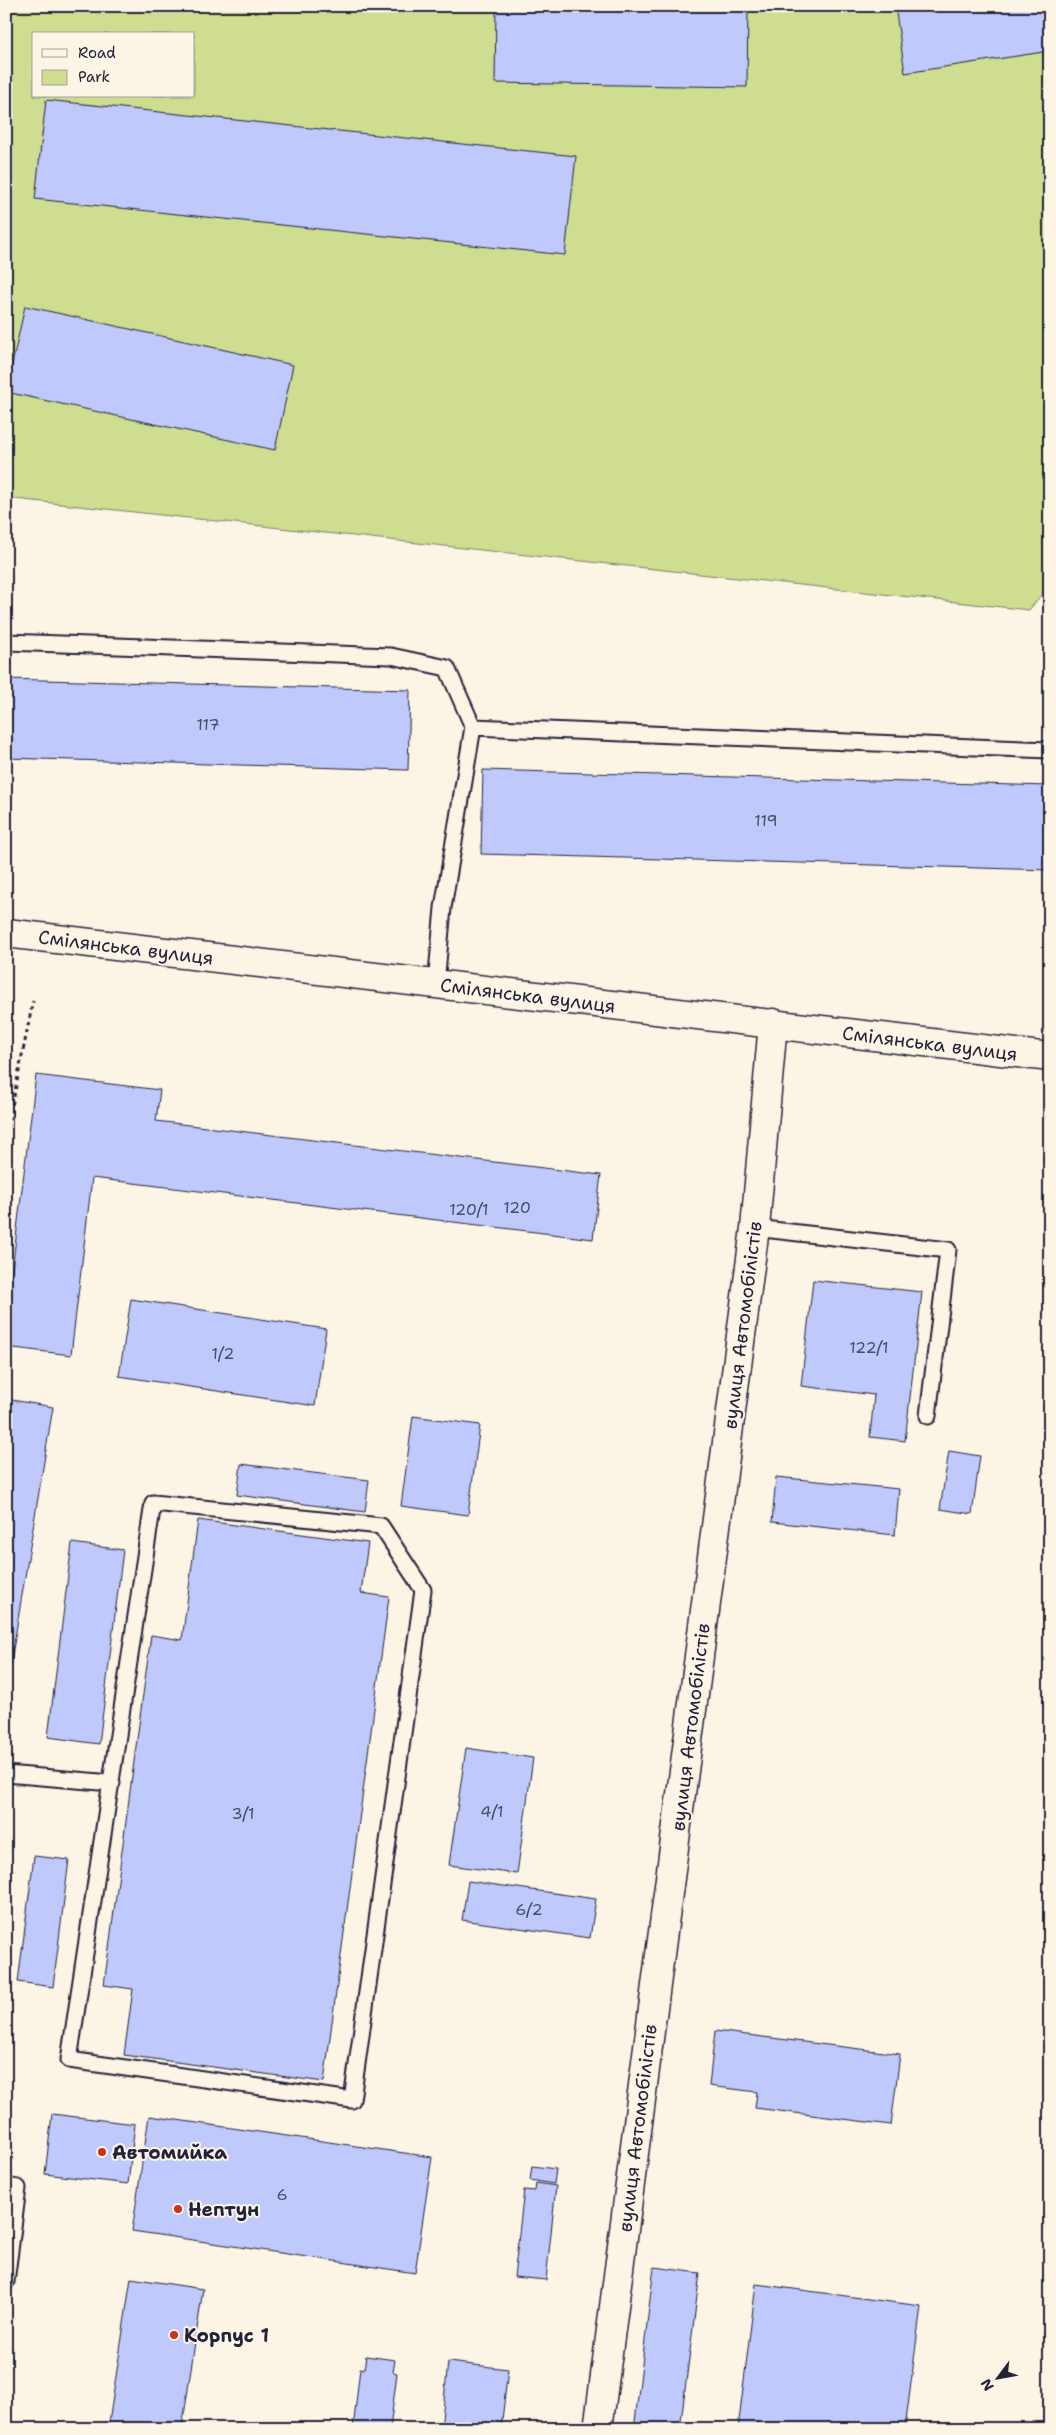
<svg xmlns="http://www.w3.org/2000/svg" width="1056" height="2435" font-family="'Shantell Sans',sans-serif">
<rect width="100%" height="100%" fill="#fcf5e5"/>
<filter id="ink" filterUnits="userSpaceOnUse"><feTurbulence type="fractalNoise" baseFrequency=".02" numOctaves="2"/><feDisplacementMap in="SourceGraphic" scale="10" xChannelSelector="R" yChannelSelector="G"/><feConvolveMatrix kernelMatrix="1 2 1 2 8 2 1 2 1" color-interpolation-filters="sRGB"/></filter>
<g filter="url(#ink)">
<path fill="#cfdd90" stroke="#788066" fill-rule="evenodd" d="M6,6H1050V584L1029,610L6,498ZM34,34H194V96H34Z"/>
<path fill="#bfc9fb" stroke="#22223b" d="M496,6H748L747,87L495,83Z
M895,6H1050V51L905,73Z
M46,100L576,156L565,255L35,199Z
M25,306L293,365L275,450L6,392Z
M6,679L410,690L408,770L6,758Z
M483,770L1050,786V870L481,854Z
M36,1075L160,1090L156,1121L601,1175L593,1239L92,1178L71,1355L6,1347V1319Z
M813,1280L922,1292L905,1441L870,1437L874,1395L801,1386Z
M131,1299L326,1329L315,1406L119,1376Z
M6,1399L53,1407L6,1692Z
M413,1416L480,1425L468,1515L401,1506Z
M949,1451L980,1456L972,1514L940,1509Z
M241,1464L369,1480L365,1512L237,1495Z
M776,1477L899,1489L895,1535L772,1522Z
M198,1520L368,1543L361,1593L389,1597L324,2082L124,2055L133,1989L104,1985L151,1635L182,1640Z
M72,1543L123,1550L99,1744L48,1737Z
M466,1748L533,1758L517,1874L449,1865Z
M34,1856L69,1860L53,1987L18,1982Z
M468,1881L596,1899L590,1938L462,1920Z
M715,2031L900,2054L891,2125L755,2108L757,2092L709,2086Z
M52,2114L135,2124L128,2184L45,2174Z
M149,2116L432,2157L415,2273L132,2231Z
M532,2166L556,2169L554,2184L530,2180Z
M536,2183L556,2186L546,2280L514,2277L524,2190L535,2191Z
M654,2267L700,2273L680,2429H634Z
M131,2278L203,2289L182,2429H108Z
M756,2284L921,2306L905,2429H738Z
M366,2356L395,2360L393,2372L397,2373L390,2429H353L360,2368L364,2369Z
M448,2362L508,2369L501,2429H441Z"/>
<g fill="none" stroke-linecap="round" stroke-linejoin="round">
<g stroke="#22223b" stroke-width="19">
<path id="service" d="M6,642L391,656L447,668L473,727L1050,750
M436,984L443,908L473,727
M755,1228L948,1250L928,1416
M153,1503L381,1526L423,1590L352,2100L69,2060Z
M6,1774L112,1783
M6,2186L18,2188L6,2282"/>
</g>
<g stroke="#22223b" stroke-width="31">
<path id="minor" d="M598,2429L755,1228L773,1023"/>
</g>
<g stroke="#22223b" stroke-width="31">
<path id="secondary" d="M6,933L1050,1057"/>
</g>
<path stroke="#22223b" stroke-width="3" stroke-dasharray="4 4" stroke-linecap="butt" d="M6,1136L33,1001"/>
<use href="#service" stroke="#fcf5e5" stroke-width="15"/>
<use href="#minor" stroke="#fcf5e5" stroke-width="28"/>
<use href="#secondary" stroke="#fcf5e5" stroke-width="28"/>
</g>
</g>
<g fill="#c8321e" stroke="#fcf5e5" stroke-width="2">
<circle cx="102" cy="2152" r="5"/>
<circle cx="178" cy="2209" r="5"/>
<circle cx="174" cy="2335" r="5"/>
</g>
<g text-anchor="middle" stroke-width="4" stroke-linejoin="round" paint-order="stroke">
<g font-size="16" fill="#494c6b">
<text x="208" y="730">117</text>
<text x="766" y="826">119</text>
<text x="517" y="1213">120</text>
<text x="469" y="1215">120/1</text>
<text x="869" y="1353">122/1</text>
<text x="223" y="1359">1/2</text>
<text x="492" y="1817">4/1</text>
<text x="243" y="1819">3/1</text>
<text x="529" y="1915">6/2</text>
<text x="282" y="2200">6</text>
</g>
<g font-size="19" fill="#22223b" stroke="#fcf5e5">
<text transform="translate(126 947) rotate(7)" y="7">Смілянська вулиця</text>
<text transform="translate(528 995) rotate(7)" y="7">Смілянська вулиця</text>
<text transform="translate(930 1043) rotate(7)" y="7">Смілянська вулиця</text>
<text transform="translate(742 1325) rotate(-83)" y="7">вулиця Автомобілістів</text>
<text transform="translate(690 1727) rotate(-83)" y="7">вулиця Автомобілістів</text>
<text transform="translate(637 2128) rotate(-83)" y="7">вулиця Автомобілістів</text>
</g>
<g font-size="19" font-weight="bold" fill="#22223b" stroke="#fcf5e5" text-anchor="start">
<text x="112" y="2159">Автомийка</text>
<text x="188" y="2216">Нептун</text>
<text x="184" y="2342">Корпус 1</text>
</g>
</g>
<rect width="1056" height="2435" fill="none" stroke="#fcf5e5" stroke-width="25"/>
<rect x="12" y="12" width="1031" height="2410" fill="none" stroke="#22223b" stroke-width="2" filter="url(#ink)"/>
<rect x="32" y="32" width="162" height="65" fill="#fcf5e5" stroke="#a5a1a1"/>
<rect x="42" y="49" width="25" height="8" fill="#fcf5e5" stroke="#a5a1a1"/>
<text x="78" y="58" font-size="15" fill="#22223b">Road</text>
<rect x="42" y="70" width="25" height="15" fill="#cfdd90" stroke="#a5a1a1"/>
<text x="78" y="82" font-size="15" fill="#22223b">Park</text>
<g transform="translate(998 2378) rotate(238)" stroke="#fcf5e5" stroke-width="4" paint-order="stroke">
<path d="M0-4L9 19L0 12L-9 19Z" fill="#22223b"/>
<text y="-8" font-size="14" font-weight="bold" text-anchor="middle" fill="#22223b">N</text>
</g>
</svg>
